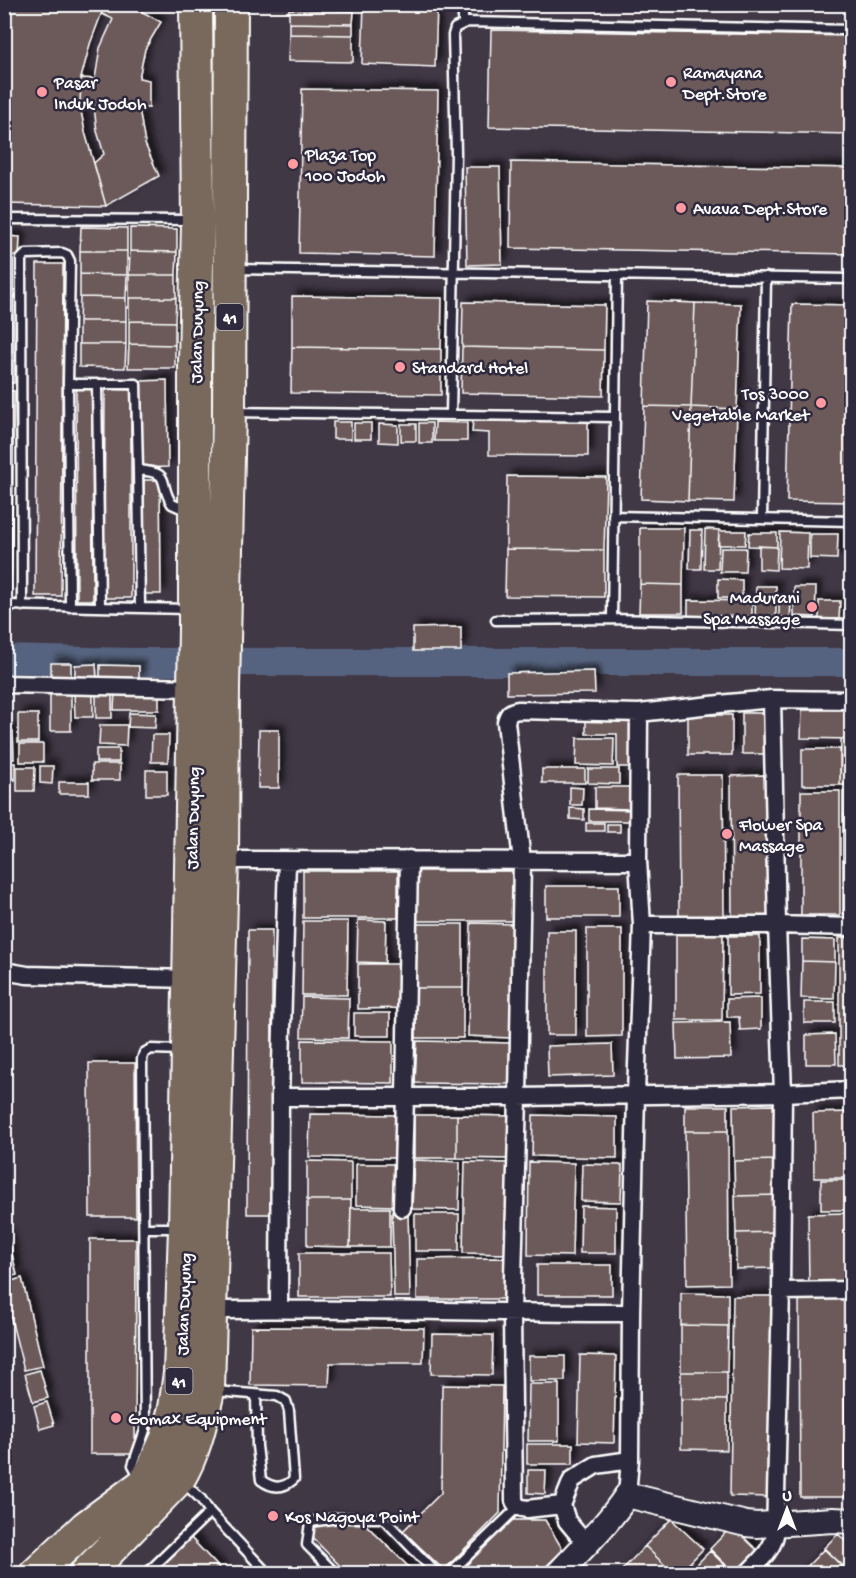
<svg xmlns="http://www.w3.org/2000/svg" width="856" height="1578" font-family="'Gochi Hand',sans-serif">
<defs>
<filter id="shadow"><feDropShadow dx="5.5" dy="-5.5" stdDeviation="3" flood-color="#0009"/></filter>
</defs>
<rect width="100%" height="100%" fill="#413846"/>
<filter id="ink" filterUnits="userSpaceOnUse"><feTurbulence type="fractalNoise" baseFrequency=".0167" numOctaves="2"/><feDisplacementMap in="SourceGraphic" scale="12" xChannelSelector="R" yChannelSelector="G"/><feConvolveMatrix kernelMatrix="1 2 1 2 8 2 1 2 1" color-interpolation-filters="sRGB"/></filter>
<g filter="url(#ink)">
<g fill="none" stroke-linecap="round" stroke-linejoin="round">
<path stroke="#576480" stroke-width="28" d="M4,659L130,662H852"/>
</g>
<path fill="#6c5a5a" stroke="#fff" stroke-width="1.5" filter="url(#shadow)" d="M4,4H105L90,44L81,78L80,106L85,132L106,206L4,204Z
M105,4H128L161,22L145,49L139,78L149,80V108H139L145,144L159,176L106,206L94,163L104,154L97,131L94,107L80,106L81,78L95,79L100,48L113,19L102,14Z
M290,4H354V11L289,9Z
M364,4H437L435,67L362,64Z
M658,4H745L744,7L658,6Z
M770,4H852V8L770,7Z
M289,9L354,11L353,24L289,23Z
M289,23L353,24V35L289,34Z
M491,30L852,36V134L489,127Z
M289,34L353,35V62L288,61Z
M302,89L438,91L435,256L299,253Z
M511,162L852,168V254L510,248Z
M465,167H500L502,264L467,265Z
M81,227L127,228V251H80Z
M130,228L177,229V252L130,251Z
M4,236L20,237L19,256L4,255Z
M80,251H127V275L80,274Z
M130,251L177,252L176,275H129Z
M4,259H13L14,383H4Z
M37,264H63L61,596H35Z
M80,274L127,275L126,298L80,297Z
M129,275H176V298H129Z
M292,296L442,298L441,349L292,347Z
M80,297L126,298V321H79Z
M129,298H176L175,322L129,321Z
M647,301L695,303L691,407L644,406Z
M463,302L605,305L604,350L462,347Z
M695,303L741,304L737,409L691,407Z
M792,304L852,305V502L787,501Z
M79,321H126V344H79Z
M129,321L175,322V345L129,344Z
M79,344H126L125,368L79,367Z
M129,344L175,345V368H128Z
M292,347L441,349V395L291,393Z
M462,347L604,350L603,396L461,393Z
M167,380L168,467L141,468V381Z
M76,388H92L93,600H77Z
M105,389L131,390V598H104Z
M4,391H14L11,594H4Z
M644,406L691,407L688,501L641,499Z
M691,407L737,409L734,502L688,501Z
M473,420L588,421V456L489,455V433L472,432Z
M333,422H351V439H333Z
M435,422L467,423V441H434Z
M354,423H371V439H354Z
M419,423H432V443H419Z
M379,424L398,425V443L379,442Z
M401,424H416V441H401Z
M507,476L606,477L604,550L506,549Z
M144,480H160L161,594H144Z
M640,528H684L683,585L640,584Z
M705,529L719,530L718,569H704Z
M848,529H852V556H847Z
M690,530H702L701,569H689Z
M719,531H746L745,545H718Z
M780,532L808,533L807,569L779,568Z
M749,533H777V547L748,546Z
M810,534H838L837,559L810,558Z
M759,546L777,547L776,570L759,569Z
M721,548H746L745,572H720Z
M506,549L604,550V597L505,596Z
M718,579L742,580V598H718Z
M640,584L683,585V613H639Z
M756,586H776V621H755Z
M794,587H816L815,617L794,616Z
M688,600L752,601V620L688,619Z
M779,601L791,602L790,618H779Z
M819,601H840L839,619H819Z
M461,627V651H413V628Z
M51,663H71V680H51Z
M96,664L97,680L75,681V665Z
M100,665L139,666V681L100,679Z
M594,671L595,693L507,694V673Z
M74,690H93V717H75Z
M96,691L112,692V718H96Z
M115,691H159V710H114Z
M50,694H71V731H50Z
M802,710H850V739L801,738Z
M129,713L156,714L155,728L128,727Z
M742,713H768V754H742Z
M18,714H38V742H18Z
M688,715H732V755H688Z
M586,721H633V767H617V734H586Z
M100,725H127L126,746L99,745Z
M259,730H279V788H258Z
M4,731H13L14,759L4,760Z
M152,735H169L168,762H151Z
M577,738H614L613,766L576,765Z
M841,739H852V785H840Z
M20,744H43V762H20Z
M96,749H119V762H96Z
M802,749H840V785H802Z
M4,763H15V780H4Z
M92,764H120V780H92Z
M40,766H53L52,784L40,783Z
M17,767H35L34,791H17Z
M542,769H585V783H542Z
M588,769H619V784L588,783Z
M146,770H167V795H146Z
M678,775H723L724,916H679Z
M768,775L769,918L732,919L731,776Z
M59,782H89V794H59Z
M570,787L583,788L582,805H570Z
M595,787H632V809L595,808Z
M801,791H840V915H801Z
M843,791H852V815H843Z
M570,808L584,809V820L570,819Z
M589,809L633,810V821H589Z
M843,815H852V914H843Z
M586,823H604V831H586Z
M607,824H620V832H607Z
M303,871H398V918H303Z
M416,871H514V921H416Z
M546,886H619V917H546Z
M358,920L386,921L385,963L357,962Z
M303,921H348L347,995H302Z
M471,923L515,924L511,1038L468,1036Z
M417,924H463V988H416Z
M587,929H622V1036L587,1037Z
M248,930H272V1214H247Z
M547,931H576V1035H547Z
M676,932L723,933L722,1020H676Z
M728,936H760V994L728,995Z
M839,938H852V1065H839Z
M802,939L835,940V962L802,961Z
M802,961L835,962L834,999L801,998Z
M358,964H401L402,1008L358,1009Z
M416,988H463V1038H416Z
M302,997L349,998L348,1038L301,1037Z
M761,998V1029L740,1030L739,1017H727V999Z
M804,1002H835V1023H804Z
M354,1013H390V1036H354Z
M730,1022L731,1058L677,1059L676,1023Z
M835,1034L836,1064H806V1035Z
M302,1040L393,1041V1083L302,1082Z
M417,1041L511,1043L510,1084L415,1083Z
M612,1044L613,1075L548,1077L547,1046Z
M89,1063H135L136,1217H90Z
M775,1105L776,1160L734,1161L733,1106Z
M685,1106H728V1131H685Z
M852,1112V1178H814L813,1113Z
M310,1114L399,1115L398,1158L309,1157Z
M414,1115H457V1158H414Z
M457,1115L510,1116L509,1159L457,1158Z
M533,1115L617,1117V1158L532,1156Z
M685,1131H728L729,1284L687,1285Z
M414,1160L460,1162L459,1210L412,1209Z
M776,1160L777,1195L735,1196L734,1161Z
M307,1161L351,1162V1200H307Z
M465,1162L510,1163L508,1254L463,1253Z
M529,1162L574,1163L572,1256L528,1255Z
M356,1164H397V1206L356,1205Z
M582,1164L622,1165L621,1202L581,1201Z
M821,1180H852V1210H821Z
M777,1195L778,1232L736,1233L735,1196Z
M307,1200H351L350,1247L307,1246Z
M581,1206L616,1207V1253H580Z
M351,1208H390V1247H350Z
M392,1213H408L410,1297H394Z
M848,1213L850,1285H809L808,1214Z
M415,1214H459V1251H415Z
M778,1232V1268L736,1269V1233Z
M7,1233L17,1275L4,1278V1234Z
M90,1239H136L135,1454H90Z
M299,1253H389L390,1297H299Z
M504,1258L505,1299H417V1259Z
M537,1265H612V1295H537Z
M22,1278L43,1366L24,1370L4,1291V1283Z
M681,1293L728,1294V1326L681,1325Z
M733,1296H773L770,1497L730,1496Z
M799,1296H844L845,1497H800Z
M681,1325L728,1326L727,1372H681Z
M251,1327L424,1328L423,1363H330L329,1386L250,1385Z
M432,1334L493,1335L492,1375L431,1374Z
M580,1355L616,1356L614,1443L578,1442Z
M529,1356H565V1381H529Z
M40,1370L48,1398L33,1402L25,1374Z
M681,1372H727V1400L681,1399Z
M529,1384H559V1441H528Z
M442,1385L502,1386L500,1513L444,1570L403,1531L441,1493Z
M681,1399L727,1400V1450L681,1449Z
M47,1402L54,1425L40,1429L34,1406Z
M527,1444H573V1464H527Z
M528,1470H546L545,1494L528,1493Z
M326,1518L363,1522L416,1574H348L309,1534Z
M671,1519L703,1549L679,1574H674L645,1546Z
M501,1520H545L563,1550L538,1574H450Z
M732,1526L761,1554L742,1574H735L710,1549Z
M838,1534L852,1547V1574L824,1548Z
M189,1536L225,1574H149Z
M645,1546L674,1574H625L622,1570Z
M824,1549L850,1574H800Z
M710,1551L734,1574H694L691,1570Z"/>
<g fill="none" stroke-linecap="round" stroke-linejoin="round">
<g stroke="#fff" stroke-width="13">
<path id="lane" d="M463,24V4
M4,219L193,220
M234,269L852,279
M68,384H136L138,470C174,473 157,482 172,504L181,508H191
M97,384L100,607
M234,412L614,417
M451,415L456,153L453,35L455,28L467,22L852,30
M138,470L140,607
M613,516L852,521
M762,519L766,277
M4,605L188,609
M22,606L21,259L26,254L62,253L67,255L70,261L68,384L70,607
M612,619L617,275
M496,620L612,619L852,625
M144,1228H180
M215,1391L277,1396L286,1401L289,1411L294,1479C283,1489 273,1489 261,1480L257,1446L256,1395
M141,1479L133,1465L145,1430L142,1059L144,1053L151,1049L183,1050
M183,1482L201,1499L210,1512L268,1574
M146,1574L210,1512
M336,1574L307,1545L310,1522L338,1518H383L437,1574
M449,1574L518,1507"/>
</g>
<g stroke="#fff" stroke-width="21">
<path id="street" d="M4,684L194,688
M222,860L638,861
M642,925H777L852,927
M4,971L27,975L189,979
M280,1097H518L783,1093L852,1090
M402,1208L405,1096L409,859
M781,1291L852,1290
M279,1309L280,1097L287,861
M210,1310C350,1308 491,1313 631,1313
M627,1495L630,1460L631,1313L636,1094L642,925L638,861L639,713
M562,1505L527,1509L518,1507L514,1501L512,1313L518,1097L522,861L506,722C508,713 511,711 519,710L639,713L729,703L772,699L852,700
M586,1544L567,1521L562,1505L572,1480L596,1465L630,1460
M747,1574C758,1562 772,1551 775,1535L781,1291L783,1093L777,925L772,699"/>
</g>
<g stroke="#fff" stroke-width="28">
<path id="secondary" d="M558,1574C582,1548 608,1524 627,1495L746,1524L757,1525L833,1520L852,1521"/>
</g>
<g stroke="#fff" stroke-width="36">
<path id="highway" d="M36,1574L86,1527L144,1484L152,1471L167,1438L175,1408L180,1373L185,1228L195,629V360L198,220L196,4
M86,1574L179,1478C195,1451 201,1421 208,1391L222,860L223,688L229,412L231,4"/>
</g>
<use href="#lane" stroke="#2f2a3d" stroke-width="8"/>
<use href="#street" stroke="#2f2a3d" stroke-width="16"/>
<use href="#secondary" stroke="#2f2a3d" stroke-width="24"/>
<use href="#highway" stroke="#78695c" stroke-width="32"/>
</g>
</g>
<g fill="#ff9aa2" stroke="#2f2a3d" stroke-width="2">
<circle cx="671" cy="82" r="6"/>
<circle cx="42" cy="92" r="6"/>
<circle cx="293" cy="164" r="6"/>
<circle cx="681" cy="208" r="6"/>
<circle cx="400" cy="367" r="6"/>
<circle cx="821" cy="403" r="6"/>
<circle cx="812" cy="607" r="6"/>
<circle cx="727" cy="834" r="6"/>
<circle cx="116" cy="1418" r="6"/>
<circle cx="273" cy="1516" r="6"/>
</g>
<g text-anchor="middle" stroke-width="5" stroke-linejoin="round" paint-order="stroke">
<g fill="#2f2a3d" stroke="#c1bfc5" stroke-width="1.5">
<rect x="216.5" y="304" width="27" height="26" rx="4.5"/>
<rect x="165.5" y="1368" width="27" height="26" rx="4.5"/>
</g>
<g font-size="16" font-weight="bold" fill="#fff">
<text x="230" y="323">41</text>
<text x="179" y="1387">41</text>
</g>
<g font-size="18" fill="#fff" stroke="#2f2a3d" text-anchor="start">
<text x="683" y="78">Ramayana<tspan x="683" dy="21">Dept.Store</tspan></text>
<text x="54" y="88">Pasar<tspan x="54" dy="21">Induk Jodoh</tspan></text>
<text x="305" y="160">Plaza Top<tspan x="305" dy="21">100 Jodoh</tspan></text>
<text x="693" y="214">Avava Dept.Store</text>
<text x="412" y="373">Standard Hotel</text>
<text x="809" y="399" text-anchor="end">Tos 3000<tspan x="809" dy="21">Vegetable Market</tspan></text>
<text x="800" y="603" text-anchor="end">Madurani<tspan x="800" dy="21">Spa Massage</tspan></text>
<text x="739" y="830">Flower Spa<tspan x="739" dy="21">Massage</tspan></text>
<text x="128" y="1424">Gomax Equipment</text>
<text x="285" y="1522">Kos Nagoya Point</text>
</g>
<g font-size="18" fill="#fff" stroke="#2f2a3d">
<text transform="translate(196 332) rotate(-89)" y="6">Jalan Duyung</text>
<text transform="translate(192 818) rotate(-89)" y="6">Jalan Duyung</text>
<text transform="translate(183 1304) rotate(-88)" y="6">Jalan Duyung</text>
</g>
</g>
<rect width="856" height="1578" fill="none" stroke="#2f2a3d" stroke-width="24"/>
<rect x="12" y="12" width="832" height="1554" fill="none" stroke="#fff" stroke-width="2" filter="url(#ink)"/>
<g transform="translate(787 1509)" stroke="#2f2a3d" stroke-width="4.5" paint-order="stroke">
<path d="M0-4.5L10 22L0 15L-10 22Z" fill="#ffffff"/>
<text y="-9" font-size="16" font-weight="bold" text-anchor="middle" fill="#ffffff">U</text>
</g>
</svg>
